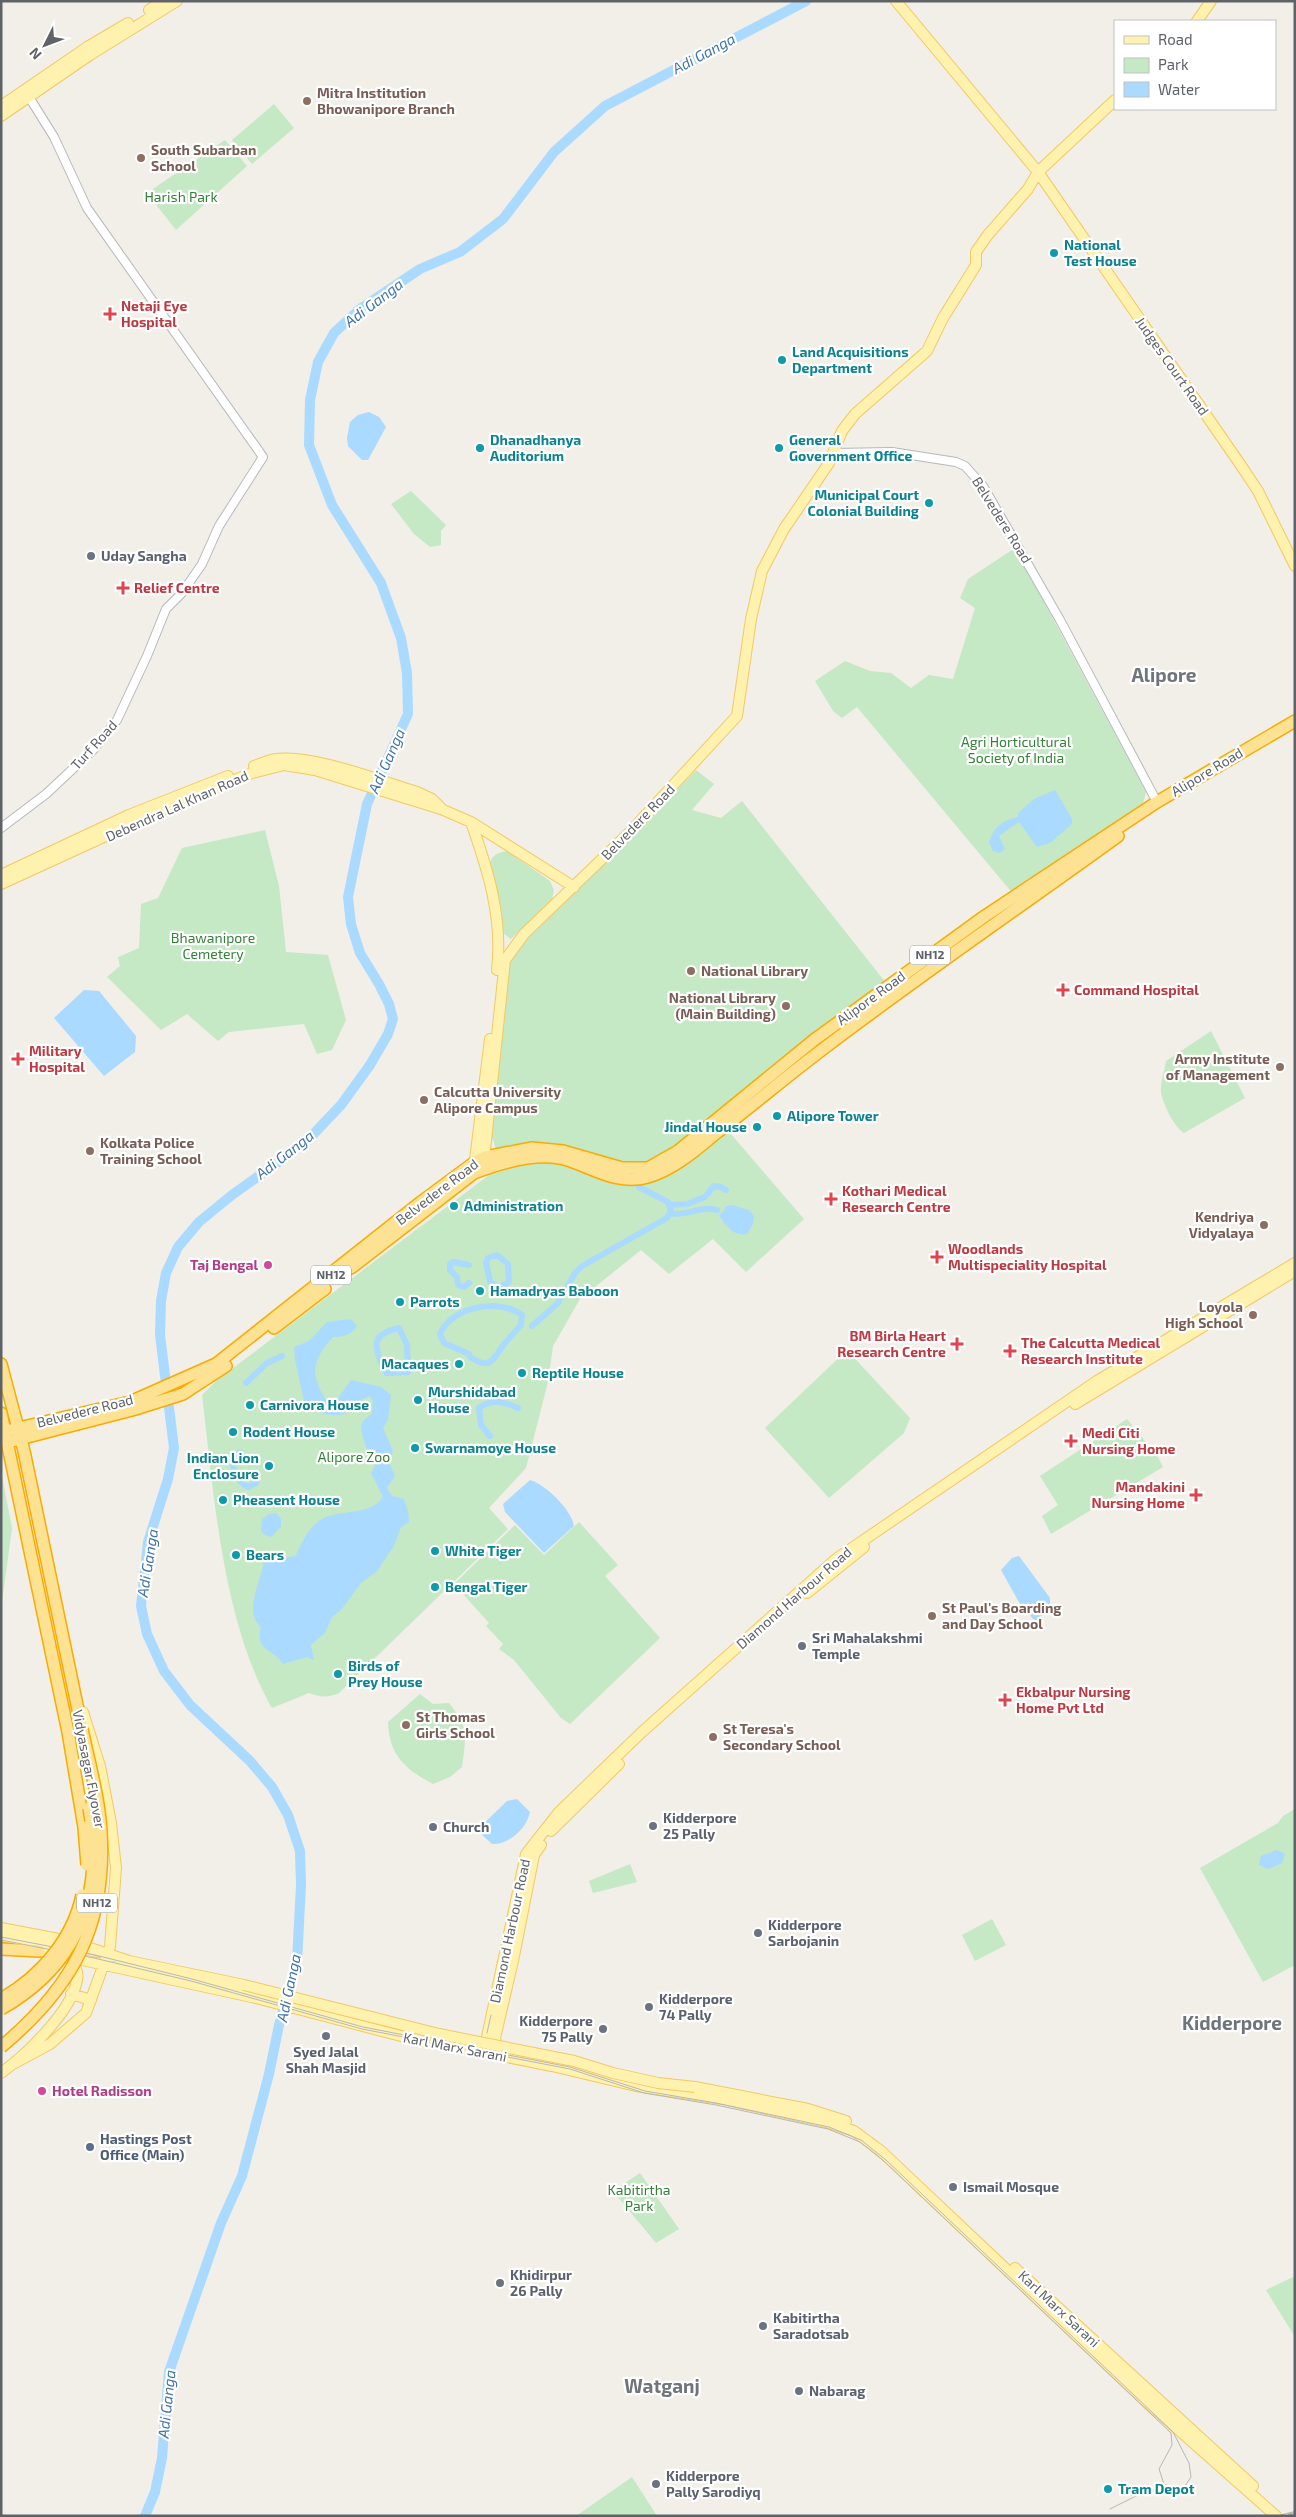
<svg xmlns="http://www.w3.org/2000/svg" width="1296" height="2517" font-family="'Exo 2',sans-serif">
<rect width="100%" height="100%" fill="#f1efe8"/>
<path fill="#c5e8c5" d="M274,104L294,128L252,164L232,140Z
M225,140L247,166L176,230L147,193Z
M411,491L446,525L441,531V545L430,547L414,534L391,504Z
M1015,548L1146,792L1143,803L1014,895L857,707L842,718L833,711L815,681L845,661L870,671L891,673L911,688L929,675L953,679L975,608L960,598L968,579Z
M696,770L714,784L692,810L721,818L742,801L886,983L679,1150L637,1168L498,1155L491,1134L507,959L624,845Z
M265,830L279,886L286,952L328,955L346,1020L332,1050L317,1054L304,1024L229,1032L218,1041L187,1014L161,1030L107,977L120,966L118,957L139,948L141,904L158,898L182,848Z
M507,851L550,881L554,890L552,900L511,939L503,933L501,907L490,863C493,854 498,853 507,851Z
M1211,1031L1245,1098L1184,1133C1174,1127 1163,1104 1161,1092C1160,1083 1165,1070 1166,1061Z
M730,1133L804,1219L746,1272L713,1239L669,1274L641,1250L580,1299L553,1346L548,1382L526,1468L489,1508L508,1529L339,1693C328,1698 320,1697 309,1693L272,1708C222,1621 214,1494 202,1395L216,1381L489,1175L535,1161L559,1162L608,1181L630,1184L719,1135Z
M847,1350L910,1418L904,1433L829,1498L765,1428Z
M1127,1419L1158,1457L1163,1467L1051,1534L1042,1516L1058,1505L1040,1476Z
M1,1471L12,1528L1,1609Z
M579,1522L618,1565L605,1576L660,1638L570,1724L561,1718L514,1660L499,1649L503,1644L486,1626L489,1623L454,1584L515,1525L544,1555Z
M420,1694L433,1704L449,1703C469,1728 466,1736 462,1767L450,1777L433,1784C405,1769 389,1755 388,1722Z
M1295,1809V1965L1263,1982L1200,1868L1278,1823L1283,1816Z
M630,1864L637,1882L593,1893L589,1881Z
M992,1919L1006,1945L975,1961L962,1935Z
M640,2173L679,2229L656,2243L613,2191Z
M1295,2276V2337L1266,2290Z
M632,2477L657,2516H576Z"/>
<path fill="#aadaff" d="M369,412L379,417L386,427L368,460H362L348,446L347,438L350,422L358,415Z
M1055,790L1072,819V824L1050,843L1037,847L1019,822L999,836L1005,849L1000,853L993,851L989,842C995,826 1001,821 1018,817V813L1034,799Z
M84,990L99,991L136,1036L135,1052L104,1076L54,1018Z
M732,1205L749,1210L754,1216L753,1224L747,1234C733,1237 727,1226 719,1216L727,1206Z
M351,1319L357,1326C351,1335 344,1337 333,1337C313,1359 309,1374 326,1400L336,1401L351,1380L381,1387L391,1395L388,1420L383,1428L393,1451L388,1460L395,1476L387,1488L392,1496L404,1499L408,1511L409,1522L401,1527L394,1546L377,1571L361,1583L341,1610L332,1617L325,1633L311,1645L314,1660L307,1657L283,1664C273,1649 254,1650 261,1627C243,1612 261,1581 264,1562L295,1556C304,1541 306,1529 322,1519C340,1509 371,1516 383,1497L371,1473L376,1464C369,1457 361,1436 361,1426C362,1420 368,1417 372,1414L373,1402L370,1396L347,1406L344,1414C330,1417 317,1413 305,1405L295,1360L294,1347L309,1341L327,1322Z
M530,1480C545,1484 572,1510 574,1526L544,1553L505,1512L503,1504Z
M276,1513L281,1519V1527L271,1537L265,1535L261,1531L262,1519L269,1514Z
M1019,1556L1050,1598V1609L1035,1621L1020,1604L1001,1570L1012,1558Z
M517,1799L530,1812C527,1828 509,1845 492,1844L477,1830L507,1801Z
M1277,1850L1285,1854L1282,1863L1268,1869L1259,1865L1261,1856Z"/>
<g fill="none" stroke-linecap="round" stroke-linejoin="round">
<path stroke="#aadaff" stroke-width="6" d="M670,1205L687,1204L705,1197L714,1186L721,1187L726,1190
M670,1213C686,1217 701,1205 717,1210
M469,1265L453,1262L450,1264V1270L457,1277L458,1285L464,1287L469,1283
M490,1281L486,1263L488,1258L497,1255L508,1264L509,1282L500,1287L491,1283
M532,1326L557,1304L575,1273L582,1266L667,1218L671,1211L668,1202L639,1187
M469,1354L444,1343L440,1334C452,1306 499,1298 522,1315L521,1325C515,1332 508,1339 502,1347C492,1361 490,1370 470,1357
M384,1370C375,1346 369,1335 399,1328L407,1345L408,1372L387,1373
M246,1383L267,1363L282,1356
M490,1436L481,1425L479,1408C492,1398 504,1402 518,1408
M241,1452L234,1455C230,1465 237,1482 248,1487L256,1483"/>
<path stroke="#aadaff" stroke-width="10" d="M145,2516L155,2492L162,2458L169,2372L221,2223L242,2176L269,2074L279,2025L297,1962L301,1885L300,1851L288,1815L272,1787L250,1761L190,1705L164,1671L147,1634L141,1606L148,1542L168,1479L174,1448L160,1335L161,1301L166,1273L178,1247L199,1222L232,1195L305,1143L341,1105L370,1065L388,1034L393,1019L389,1004L379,984L360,953L351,924L348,897L367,804L408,714L407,673L401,638L381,583L332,505L309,445L310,400L318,362L334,333L360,309L420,269L460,252L503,219L554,152L605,106L806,1"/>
<g stroke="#b5b8bc" stroke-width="10">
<path id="minor" d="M834,453L892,452L956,462L965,466L983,486L1060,620L1157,802
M1,828L46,794L94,749L117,720L147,656L166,609L182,593L202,564L219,526L263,457L87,208L54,137L29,97"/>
</g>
<g stroke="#f2c960" stroke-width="12">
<path id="major" d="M896,1L1038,172L1240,464L1258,491L1295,566
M149,10L163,1
M1197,21L1211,1
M1,106L89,46L128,23
M1,116L90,55L177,1
M254,766C261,764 268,760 276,759C313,754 380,781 417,792L432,799L441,808
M471,822C488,870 503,918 497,970
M1,875L129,815L228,776
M1,884L189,798L252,773L284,765L315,770L441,809L471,822L574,887
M486,1163L485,1150L505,960L524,934L630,832L737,716L751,619L762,571L784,529L829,463L842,431L855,414L927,351L943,318L976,265V252L987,236L1028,189L1038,172L1115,100
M474,1168L490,1039
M1075,1404L1295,1271
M807,1593L864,1547
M551,1831L619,1764
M1,1928L69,1941L129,1961L244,1985L249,1990
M1,1936L67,1947
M32,1949L256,1998L401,2036L552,2066L636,2086L722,2099L826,2122L854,2131L881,2151L1147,2402L1276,2516
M71,1994L91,2000
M484,2051L526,1854L559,1812L642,1732L836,1559L1097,1381L1295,1263
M499,2053L495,2038L513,1961L534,1855L541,1845
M11,2065L50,2044L86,2013L110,1947L116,1868L111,1823L100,1766L83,1712
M1,2073C26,2055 72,2011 77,1980C79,1972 74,1964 69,1959
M695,2087L808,2109L846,2121
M1015,2268L1253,2486"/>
</g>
<g stroke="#f9ab00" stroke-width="14">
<path id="highway" d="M351,1268L474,1173C500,1163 536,1152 564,1159C592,1167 617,1186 648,1177C673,1170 696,1150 715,1134C752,1106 787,1076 823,1049C920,975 1020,907 1118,836
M274,1328L325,1289
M1,1364L24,1451L82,1729
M1,1413L68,1732L84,1827
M6,1431L130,1402L216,1364L421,1202L475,1162L485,1157L532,1148L563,1151L622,1168H648L678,1151L814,1040L985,916L1157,802L1295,721
M8,1442L132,1410L183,1394L226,1366
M1,1949L39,1951"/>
</g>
<use href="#minor" stroke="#fff" stroke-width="8"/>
<use href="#major" stroke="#fff2af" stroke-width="10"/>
<use href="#highway" stroke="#fde293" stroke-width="11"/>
<path stroke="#b6b7b8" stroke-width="1" d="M1,1937L95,1955L192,1979L363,2027L570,2067L645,2091L716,2103L829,2127L861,2140L886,2160L1173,2432L1189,2463L1191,2477L1185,2486L1176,2489L1164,2484L1159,2469L1172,2445L1171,2433L885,2162L860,2142L828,2129L716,2105L644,2093L570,2069L362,2029L191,1981L94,1958L1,1940
M487,2033L491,2015
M1110,2509L1144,2492L1172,2489"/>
<g stroke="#b6b7b8" stroke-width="4">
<path id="rail" d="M1283,2516L1295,2513"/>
</g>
<use href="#rail" stroke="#fff" stroke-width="2" stroke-dasharray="5.5" stroke-linecap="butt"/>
<g stroke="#f2c960" stroke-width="12" stroke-linecap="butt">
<path id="major-bridge" d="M244,1985L439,2034L574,2061L613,2073L658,2083L695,2087"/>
</g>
<g stroke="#f9ab00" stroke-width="14" stroke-linecap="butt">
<path id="highway-bridge" d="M84,1827L87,1865
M1,1999C40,1977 73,1939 82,1895
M1,2009C80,1964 104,1894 89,1808
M1,2047C73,1987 107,1925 101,1831C99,1797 89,1763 82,1729"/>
</g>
<use href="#major-bridge" stroke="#fff2af" stroke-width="10"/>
<use href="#highway-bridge" stroke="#fde293" stroke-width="11"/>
</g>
<g fill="#8d6e63" stroke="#fff" stroke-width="2">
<circle cx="307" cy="101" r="5"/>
<circle cx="141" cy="158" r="5"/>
<circle cx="691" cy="971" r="5"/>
<circle cx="786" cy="1006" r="5"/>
<circle cx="1280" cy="1067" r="5"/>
<circle cx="424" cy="1100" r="5"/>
<circle cx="90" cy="1151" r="5"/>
<circle cx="1264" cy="1225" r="5"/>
<circle cx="1253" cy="1315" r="5"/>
<circle cx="932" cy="1616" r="5"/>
<circle cx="406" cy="1725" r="5"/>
<circle cx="713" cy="1737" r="5"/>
</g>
<g fill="#0f9aa8" stroke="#fff" stroke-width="2">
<circle cx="1054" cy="253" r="5"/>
<circle cx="782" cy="360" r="5"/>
<circle cx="480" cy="448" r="5"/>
<circle cx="779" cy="448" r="5"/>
<circle cx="929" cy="503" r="5"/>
<circle cx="777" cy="1116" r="5"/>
<circle cx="757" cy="1127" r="5"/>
<circle cx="454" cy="1206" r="5"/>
<circle cx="480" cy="1291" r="5"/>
<circle cx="400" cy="1302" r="5"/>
<circle cx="459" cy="1364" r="5"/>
<circle cx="522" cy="1373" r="5"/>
<circle cx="418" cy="1400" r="5"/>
<circle cx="250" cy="1405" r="5"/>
<circle cx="233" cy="1432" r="5"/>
<circle cx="415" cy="1448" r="5"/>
<circle cx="269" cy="1466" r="5"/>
<circle cx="223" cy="1500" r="5"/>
<circle cx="435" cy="1551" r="5"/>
<circle cx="236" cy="1555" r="5"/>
<circle cx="435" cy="1587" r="5"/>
<circle cx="338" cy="1674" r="5"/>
<circle cx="1108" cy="2489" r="5"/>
</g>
<g fill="#e0444e" stroke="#fff" stroke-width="2">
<path d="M107.5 306.5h5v5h5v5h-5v5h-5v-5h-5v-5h5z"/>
<path d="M120.5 580.5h5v5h5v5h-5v5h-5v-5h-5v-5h5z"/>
<path d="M1060.5 982.5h5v5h5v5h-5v5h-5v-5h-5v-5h5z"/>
<path d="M15.5 1051.5h5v5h5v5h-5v5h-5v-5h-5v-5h5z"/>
<path d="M828.5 1191.5h5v5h5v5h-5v5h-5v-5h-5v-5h5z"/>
<path d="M934.5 1249.5h5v5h5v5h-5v5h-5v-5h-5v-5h5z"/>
<path d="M954.5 1336.5h5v5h5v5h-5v5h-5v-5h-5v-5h5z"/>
<path d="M1007.5 1343.5h5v5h5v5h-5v5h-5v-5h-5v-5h5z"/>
<path d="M1068.5 1433.5h5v5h5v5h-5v5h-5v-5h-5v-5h5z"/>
<path d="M1193.5 1487.5h5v5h5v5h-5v5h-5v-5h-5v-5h5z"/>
<path d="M1002.5 1692.5h5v5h5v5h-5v5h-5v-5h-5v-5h5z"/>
</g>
<g fill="#6b7280" stroke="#fff" stroke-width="2">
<circle cx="91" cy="556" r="5"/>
<circle cx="802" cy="1646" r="5"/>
<circle cx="653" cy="1826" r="5"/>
<circle cx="433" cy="1827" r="5"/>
<circle cx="758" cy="1933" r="5"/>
<circle cx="649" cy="2007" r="5"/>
<circle cx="603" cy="2029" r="5"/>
<circle cx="326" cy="2036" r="5"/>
<circle cx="953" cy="2187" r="5"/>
<circle cx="500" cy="2283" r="5"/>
<circle cx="763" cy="2326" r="5"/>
<circle cx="799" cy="2391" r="5"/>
<circle cx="656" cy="2484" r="5"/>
</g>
<g fill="#d1479c" stroke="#fff" stroke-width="2">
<circle cx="268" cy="1265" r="5"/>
<circle cx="42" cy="2091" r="5"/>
</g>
<circle fill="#5c6f8a" stroke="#fff" stroke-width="2" cx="90" cy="2147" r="5"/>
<g text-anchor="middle" stroke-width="4.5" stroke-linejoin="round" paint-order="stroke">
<g fill="#fff" stroke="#8f9295" stroke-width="1">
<rect x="910" y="945.5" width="40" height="19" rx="4"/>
<rect x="311" y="1265.5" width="40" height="19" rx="4"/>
<rect x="77" y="1893.5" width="40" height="19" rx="4"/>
</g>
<g font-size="12" font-weight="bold" fill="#5f6368">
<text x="930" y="959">NH12</text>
<text x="331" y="1279">NH12</text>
<text x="97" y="1907">NH12</text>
</g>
<g font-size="14" font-weight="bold" fill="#785e54" stroke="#fff" text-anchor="start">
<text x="317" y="98">Mitra Institution<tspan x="317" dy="16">Bhowanipore Branch</tspan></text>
<text x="151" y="155">South Subarban<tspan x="151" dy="16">School</tspan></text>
<text x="701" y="976">National Library</text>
<text x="776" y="1003" text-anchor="end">National Library<tspan x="776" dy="16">(Main Building)</tspan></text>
<text x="1270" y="1064" text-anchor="end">Army Institute<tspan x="1270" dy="16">of Management</tspan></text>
<text x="434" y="1097">Calcutta University<tspan x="434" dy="16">Alipore Campus</tspan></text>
<text x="100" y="1148">Kolkata Police<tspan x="100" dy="16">Training School</tspan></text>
<text x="1254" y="1222" text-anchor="end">Kendriya<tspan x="1254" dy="16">Vidyalaya</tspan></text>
<text x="1243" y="1312" text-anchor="end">Loyola<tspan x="1243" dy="16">High School</tspan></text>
<text x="942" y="1613">St Paul's Boarding<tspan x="942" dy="16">and Day School</tspan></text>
<text x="416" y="1722">St Thomas<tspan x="416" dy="16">Girls School</tspan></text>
<text x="723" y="1734">St Teresa's<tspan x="723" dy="16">Secondary School</tspan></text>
</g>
<g font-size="14" fill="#348238" stroke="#fff">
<text x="181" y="202">Harish Park</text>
<text x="1016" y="747">Agri Horticultural<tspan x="1016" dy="16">Society of India</tspan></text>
<text x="213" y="943">Bhawanipore<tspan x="213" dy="16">Cemetery</tspan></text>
<text x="354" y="1462">Alipore Zoo</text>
<text x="639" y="2195">Kabitirtha<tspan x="639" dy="16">Park</tspan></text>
</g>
<g font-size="14" font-weight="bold" fill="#0d838f" stroke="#fff" text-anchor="start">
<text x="1064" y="250">National<tspan x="1064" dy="16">Test House</tspan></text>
<text x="792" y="357">Land Acquisitions<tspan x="792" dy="16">Department</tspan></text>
<text x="490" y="445">Dhanadhanya<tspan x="490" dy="16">Auditorium</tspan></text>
<text x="789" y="445">General<tspan x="789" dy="16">Government Office</tspan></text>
<text x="919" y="500" text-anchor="end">Municipal Court<tspan x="919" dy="16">Colonial Building</tspan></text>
<text x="787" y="1121">Alipore Tower</text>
<text x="747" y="1132" text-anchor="end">Jindal House</text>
<text x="464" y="1211">Administration</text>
<text x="490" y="1296">Hamadryas Baboon</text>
<text x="410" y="1307">Parrots</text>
<text x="449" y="1369" text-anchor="end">Macaques</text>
<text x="532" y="1378">Reptile House</text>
<text x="428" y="1397">Murshidabad<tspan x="428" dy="16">House</tspan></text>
<text x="260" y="1410">Carnivora House</text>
<text x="243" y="1437">Rodent House</text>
<text x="425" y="1453">Swarnamoye House</text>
<text x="259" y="1463" text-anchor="end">Indian Lion<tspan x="259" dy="16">Enclosure</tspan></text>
<text x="233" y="1505">Pheasent House</text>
<text x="445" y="1556">White Tiger</text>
<text x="246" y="1560">Bears</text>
<text x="445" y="1592">Bengal Tiger</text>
<text x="348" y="1671">Birds of<tspan x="348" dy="16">Prey House</tspan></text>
<text x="1118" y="2494">Tram Depot</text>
</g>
<g font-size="14" font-weight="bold" fill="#be3a42" stroke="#fff" text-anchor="start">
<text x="121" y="311">Netaji Eye<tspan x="121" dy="16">Hospital</tspan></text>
<text x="134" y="593">Relief Centre</text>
<text x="1074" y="995">Command Hospital</text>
<text x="29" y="1056">Military<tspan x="29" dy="16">Hospital</tspan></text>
<text x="842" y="1196">Kothari Medical<tspan x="842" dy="16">Research Centre</tspan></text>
<text x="948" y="1254">Woodlands<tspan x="948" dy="16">Multispeciality Hospital</tspan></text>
<text x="946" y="1341" text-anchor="end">BM Birla Heart<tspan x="946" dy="16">Research Centre</tspan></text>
<text x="1021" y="1348">The Calcutta Medical<tspan x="1021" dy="16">Research Institute</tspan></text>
<text x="1082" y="1438">Medi Citi<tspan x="1082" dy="16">Nursing Home</tspan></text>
<text x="1185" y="1492" text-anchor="end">Mandakini<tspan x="1185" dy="16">Nursing Home</tspan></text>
<text x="1016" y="1697">Ekbalpur Nursing<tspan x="1016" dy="16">Home Pvt Ltd</tspan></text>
</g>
<g font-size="14" fill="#5f6368" stroke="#fff">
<text transform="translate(1172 366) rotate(55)" y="5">Judges Court Road</text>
<text transform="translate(1002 520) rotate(58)" y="5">Belvedere Road</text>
<text transform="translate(94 745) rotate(-48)" y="5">Turf Road</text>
<text transform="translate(1207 772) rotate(-31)" y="5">Alipore Road</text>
<text transform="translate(177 806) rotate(-24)" y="5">Debendra Lal Khan Road</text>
<text transform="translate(638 822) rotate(-46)" y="5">Belvedere Road</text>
<text transform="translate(871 998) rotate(-36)" y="5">Alipore Road</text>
<text transform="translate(437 1192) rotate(-37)" y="5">Belvedere Road</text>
<text transform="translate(85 1411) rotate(-14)" y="5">Belvedere Road</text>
<text transform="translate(794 1598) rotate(-41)" y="5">Diamond Harbour Road</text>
<text transform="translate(89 1769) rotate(79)" y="5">Vidyasagar Flyover</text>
<text transform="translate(510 1931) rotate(-78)" y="5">Diamond Harbour Road</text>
<text transform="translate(455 2047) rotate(11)" y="5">Karl Marx Sarani</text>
<text transform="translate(1059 2309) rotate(43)" y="5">Karl Marx Sarani</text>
</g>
<g font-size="14" font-weight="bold" fill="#5b616d" stroke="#fff" text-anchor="start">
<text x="101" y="561">Uday Sangha</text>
<text x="812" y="1643">Sri Mahalakshmi<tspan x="812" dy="16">Temple</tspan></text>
<text x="663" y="1823">Kidderpore<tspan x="663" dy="16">25 Pally</tspan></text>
<text x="443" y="1832">Church</text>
<text x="768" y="1930">Kidderpore<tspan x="768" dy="16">Sarbojanin</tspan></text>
<text x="659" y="2004">Kidderpore<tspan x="659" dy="16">74 Pally</tspan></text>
<text x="593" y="2026" text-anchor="end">Kidderpore<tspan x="593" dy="16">75 Pally</tspan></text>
<text x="326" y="2057" text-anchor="middle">Syed Jalal<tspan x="326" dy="16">Shah Masjid</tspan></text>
<text x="963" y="2192">Ismail Mosque</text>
<text x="510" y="2280">Khidirpur<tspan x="510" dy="16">26 Pally</tspan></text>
<text x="773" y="2323">Kabitirtha<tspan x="773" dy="16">Saradotsab</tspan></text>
<text x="809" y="2396">Nabarag</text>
<text x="666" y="2481">Kidderpore<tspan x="666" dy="16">Pally Sarodiyq</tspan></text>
</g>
<g font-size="14" font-weight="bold" fill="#b23c85" stroke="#fff" text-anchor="end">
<text x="258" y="1270">Taj Bengal</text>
<text x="52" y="2096" text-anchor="start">Hotel Radisson</text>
</g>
<g font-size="14" font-weight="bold" fill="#4e5e75" stroke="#fff" text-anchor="start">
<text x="100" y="2144">Hastings Post<tspan x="100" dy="16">Office (Main)</tspan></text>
</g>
<g font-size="15" font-style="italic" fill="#4174aa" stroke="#fff">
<text transform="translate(704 54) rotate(-28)" y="5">Adi Ganga</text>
<text transform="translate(374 303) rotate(-37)" y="5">Adi Ganga</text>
<text transform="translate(387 761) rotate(-66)" y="5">Adi Ganga</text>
<text transform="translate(285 1155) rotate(-38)" y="5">Adi Ganga</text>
<text transform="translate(148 1563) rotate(-81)" y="5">Adi Ganga</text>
<text transform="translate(289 1988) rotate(-78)" y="5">Adi Ganga</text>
<text transform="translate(167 2404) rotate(-84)" y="5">Adi Ganga</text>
</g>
<g font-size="19" font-weight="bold" fill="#70757a" stroke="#fff">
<text x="1164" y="682">Alipore</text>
<text x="1232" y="2030">Kidderpore</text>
<text x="662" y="2393">Watganj</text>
</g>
</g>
<rect width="1296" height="2517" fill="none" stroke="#5f6368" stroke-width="5"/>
<rect x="1114" y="20" width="162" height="90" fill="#ffffff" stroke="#bfc1c3"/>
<rect x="1124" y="36" width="25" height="8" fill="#fff2af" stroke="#bfc1c3"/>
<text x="1158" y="45" font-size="15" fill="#5f6368">Road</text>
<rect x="1124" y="58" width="25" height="15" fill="#c5e8c5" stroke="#bfc1c3"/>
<text x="1158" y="70" font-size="15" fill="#5f6368">Park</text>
<rect x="1124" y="82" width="25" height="15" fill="#aadaff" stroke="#bfc1c3"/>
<text x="1158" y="95" font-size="15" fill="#5f6368">Water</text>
<g transform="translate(45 45) rotate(228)" stroke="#ffffff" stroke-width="4" paint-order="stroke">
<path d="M0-4L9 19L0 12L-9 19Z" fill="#5f6368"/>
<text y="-8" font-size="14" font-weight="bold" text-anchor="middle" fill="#5f6368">N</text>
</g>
</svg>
